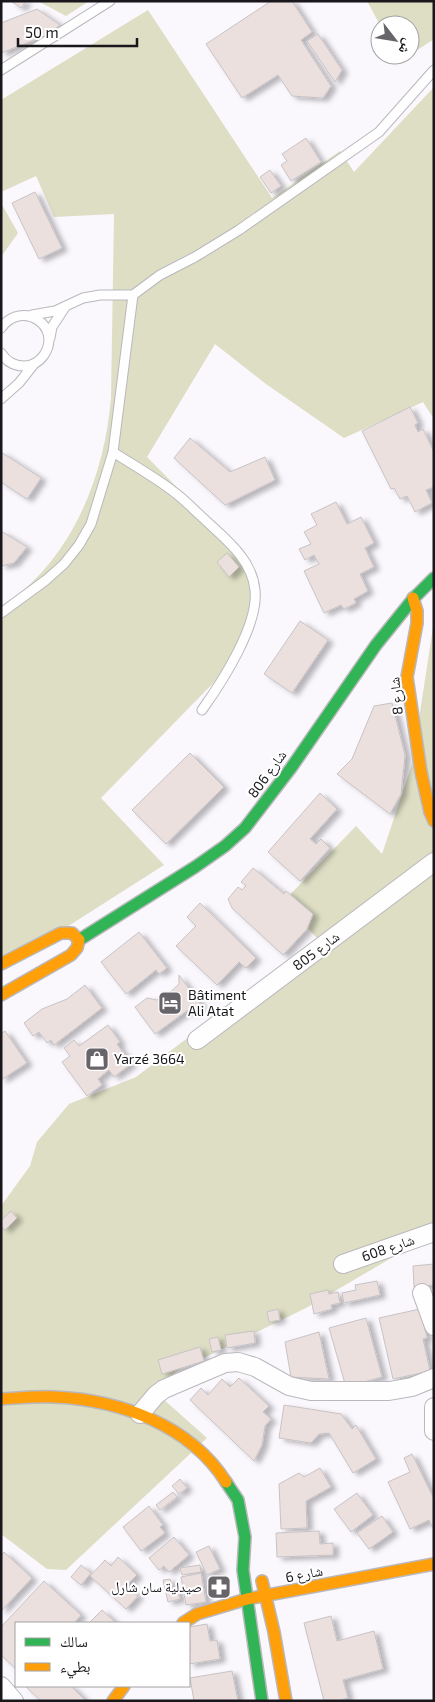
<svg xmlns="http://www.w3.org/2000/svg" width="435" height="1702" font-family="'Exo 2','Noto Naskh Arabic',sans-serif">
<defs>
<filter id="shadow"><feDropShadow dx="5.5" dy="3" stdDeviation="2.5" flood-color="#0004"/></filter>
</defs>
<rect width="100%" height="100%" fill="#faf7fd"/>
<path fill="#dddec4" d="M38,1H89L66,16Z
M367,1H434V39L410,55V25H380Z
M148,10L272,198L340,151L354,172L434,87V419L423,402L344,438L266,384L215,344L147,457L228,539L248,576L251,590L250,620L222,674L101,798L164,865L1,969V608C71,560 104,480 111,398L114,214L54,217L36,176L1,192V100Z
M1,203L18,233L1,257Z
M434,621V1233L306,1308L177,1371L154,1391L207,1438L66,1570L47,1569L1,1534V1206L30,1166L37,1142L69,1104L136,1077L318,939L283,902L356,826L382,854L412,764Z"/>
<path fill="#ece0df" stroke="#c7c3c5" filter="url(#shadow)" d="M11,1H26L21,8Z
M271,1H292L312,32L301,40L331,86L323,98L292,96L278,75L242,98L206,44Z
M37,9L60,25L47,35L1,53V23Z
M318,34L342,70L335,82L307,41Z
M306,138L321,162L291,181L281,165L287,161L282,154Z
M270,170L281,186L271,193L260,177Z
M35,192L62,248L39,259L12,203Z
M410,407L418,423L415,425L418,432L423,429L434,452V487L426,490L432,503L415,512L407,496L400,499L394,488L391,489L362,431Z
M190,438L230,472L265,457L275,480L225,505L174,458Z
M1,452L41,478L27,499L1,482Z
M336,502L347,524L361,517L374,543L365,548L374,567L360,574L368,591L354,599L356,603L344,609L341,605L324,613L304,571L319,564L314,555L305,560L299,549L311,544L304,532L317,525L311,514Z
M1,531L27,547L14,563L1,566Z
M227,553L239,567L229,577L217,562Z
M300,621L328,640L292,693L264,674Z
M392,703L405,755L401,794L390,814L337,774L352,759L374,706Z
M190,753L224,787L166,844L132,810Z
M320,793L337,809L310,839L316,844L321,839L330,848L300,881L268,852Z
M253,868L284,894L286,891L313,914L307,929L283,955L232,908L228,899L238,887L242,890L246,886L241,882Z
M200,903L256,958L246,968L239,962L217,985L176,946L196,926L187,917Z
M139,932L167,968L159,974L156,970L126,994L101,962Z
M179,975L201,1005L191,1014L188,1010L155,1034L135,1007L147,998L157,1000L164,998L179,984Z
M85,985L102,1008L54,1045L51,1040L47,1043L39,1032L33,1036L24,1023L42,1009L67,999Z
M108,1025L120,1042L117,1044L131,1064L114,1077L109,1070L98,1079L102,1085L87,1096L62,1062L70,1056L64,1048L74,1040L79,1046Z
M5,1031L27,1063L1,1080V1034Z
M11,1211L17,1218L5,1230L1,1226V1220Z
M434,1264V1285L414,1287L413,1266Z
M377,1281L380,1295L344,1303L342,1293L356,1290L355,1285Z
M328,1290L329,1294L338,1292L340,1303L331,1305L332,1309L314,1314L310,1294Z
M278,1309L280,1320L269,1322L267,1312Z
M420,1309L427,1338L423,1339L430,1371L393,1379L379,1318Z
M366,1318L382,1377L346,1387L329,1328Z
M254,1331L255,1343L227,1348L225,1335Z
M319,1332L329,1379L291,1377L285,1342Z
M218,1337L221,1350L212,1352L209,1339Z
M200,1347L204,1361L162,1374L158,1360Z
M239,1378L269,1406L263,1412L271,1419L265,1426L262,1445L254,1461L190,1400L201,1388L208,1395L222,1379L230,1387Z
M284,1405L341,1414L352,1429L356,1425L376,1459L353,1473L329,1433L319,1434L311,1443L279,1438Z
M412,1454L434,1499V1527H432L429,1520L410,1529L388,1482L410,1472L404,1458Z
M320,1468L331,1487L306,1501L307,1528L281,1529L279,1484L299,1473L304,1477Z
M180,1479L187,1488L179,1494L172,1486Z
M173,1492L177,1497L160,1510L156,1505Z
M357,1493L373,1515L351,1532L334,1509Z
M149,1506L163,1525L160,1527L165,1533L141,1551L123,1527Z
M382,1516L393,1532L369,1549L357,1533Z
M319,1531L320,1544L333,1543V1555L277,1557L276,1533Z
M174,1537L189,1555L169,1572L164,1566L159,1570L149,1558Z
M209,1546L220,1569L207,1575L196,1552Z
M4,1552L32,1578L1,1611V1556Z
M118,1557L137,1575L126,1586L138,1596L126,1609L90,1576L105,1560L111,1566Z
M81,1565L91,1573L81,1585L71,1577Z
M200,1565L201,1572L182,1575L180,1568Z
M201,1573L206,1602L186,1605L181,1577Z
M170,1579L173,1589L177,1588L180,1599L168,1602L163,1580Z
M44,1581L81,1615L74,1623H16V1669L1,1655V1627Z
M102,1610L116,1623H89Z
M331,1616L337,1641L374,1631L383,1669L343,1680L348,1698L338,1701H324L304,1623Z
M207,1624L210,1641L217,1640L220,1659L189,1664V1651H190L189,1627Z
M232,1671L238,1701H194L190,1678Z
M25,1686H71L86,1701H41Z"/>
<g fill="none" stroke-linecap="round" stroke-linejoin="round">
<g stroke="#bab8bc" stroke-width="11">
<path id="lane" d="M1,70L110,1
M32,315L55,311L83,298L100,295H133
M1,328C22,299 63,326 44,355C39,362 32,366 24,366C14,366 6,361 1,353
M50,338L52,327L65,307
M1,399L19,383L34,364
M113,452C133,465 155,477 174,492C184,499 193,509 202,517C224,538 252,558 255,590C259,625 222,682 202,710
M1,613L46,580L64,564L79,545L91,524L113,452L133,295L160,275L195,257L239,230L379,132L434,70"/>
</g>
<g stroke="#bab8bc" stroke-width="20">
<path id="street" d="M197,1040L434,862
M343,1264L434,1232
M422,1293L434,1326
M434,1407V1431
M140,1414L156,1395L164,1389L225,1363L238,1362L255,1367L289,1386L311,1391H389L412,1387L434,1378
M1,1686L14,1701"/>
</g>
<g stroke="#bab8bc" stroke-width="14">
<path id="fast" d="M79,940L195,867L225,846L245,828L291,768L376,645L413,599L434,578
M226,1482L238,1500L245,1537L243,1570L262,1701"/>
</g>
<g stroke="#bab8bc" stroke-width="14">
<path id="slow" d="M413,598L417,611V623L407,677L421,772L430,812L434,821
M1,964L61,933H72L79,940L77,948L71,955L1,995
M1,1399C19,1398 37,1396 55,1397C120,1400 190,1425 226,1482
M262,1581L274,1632L286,1701
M183,1623L197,1614L247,1599L434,1564
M113,1701L124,1686"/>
</g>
<use href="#lane" stroke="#fefeff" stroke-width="9"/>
<use href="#street" stroke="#fefeff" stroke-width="18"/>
<use href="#fast" stroke="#30b455" stroke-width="11"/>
<use href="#slow" stroke="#ff9f0a" stroke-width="11"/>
</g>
<defs>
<g id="hotel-square" transform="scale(1.25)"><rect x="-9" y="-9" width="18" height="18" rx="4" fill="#68656a" stroke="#fff"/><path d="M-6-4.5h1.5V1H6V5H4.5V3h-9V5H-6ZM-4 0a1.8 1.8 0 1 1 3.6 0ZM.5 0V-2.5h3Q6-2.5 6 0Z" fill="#fff"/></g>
<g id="shop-square" transform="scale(1.25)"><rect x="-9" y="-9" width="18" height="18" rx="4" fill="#68656a" stroke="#fff"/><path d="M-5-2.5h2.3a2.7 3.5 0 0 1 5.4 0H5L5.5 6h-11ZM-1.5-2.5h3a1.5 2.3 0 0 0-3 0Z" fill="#fff"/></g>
<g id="pharmacy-square" transform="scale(1.25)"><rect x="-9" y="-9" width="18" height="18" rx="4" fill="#68656a" stroke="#fff"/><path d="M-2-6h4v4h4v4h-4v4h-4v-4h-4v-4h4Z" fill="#fff"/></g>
</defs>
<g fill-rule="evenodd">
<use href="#hotel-square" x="170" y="1003"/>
<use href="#shop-square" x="97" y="1059"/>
<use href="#pharmacy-square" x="219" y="1587"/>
</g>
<g text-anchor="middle" stroke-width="4" stroke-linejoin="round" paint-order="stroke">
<g font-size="14" fill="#19171b" stroke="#fff">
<text transform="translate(396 696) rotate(-95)" y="5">شارع 8</text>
<text transform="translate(267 774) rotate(-54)" y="5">شارع 806</text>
<text transform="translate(316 951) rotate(-37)" y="5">شارع 805</text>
<text transform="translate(388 1248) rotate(-19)" y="5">شارع 608</text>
<text transform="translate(304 1574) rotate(-11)" y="5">شارع 6</text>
</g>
<g font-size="14" fill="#19171b" stroke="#fff" text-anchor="start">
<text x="188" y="1000">Bâtiment<tspan x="188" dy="16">Ali Atat</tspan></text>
<text x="114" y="1064">Yarzé 3664</text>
<text x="202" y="1592" text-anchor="end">صيدلية سان شارل</text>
</g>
</g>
<rect width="435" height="1702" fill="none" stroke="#19171b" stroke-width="5"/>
<rect x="15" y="1622" width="175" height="65" fill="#ffffff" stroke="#a3a2a4"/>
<rect x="25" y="1638" width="25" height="8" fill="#30b455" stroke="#a3a2a4"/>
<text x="60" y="1647" font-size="15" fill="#19171b">سالك</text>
<rect x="25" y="1663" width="25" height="8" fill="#ff9f0a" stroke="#a3a2a4"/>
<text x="60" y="1672" font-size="15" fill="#19171b">بطيء</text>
<g transform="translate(395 40) rotate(121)"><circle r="24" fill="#ffffff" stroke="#a3a2a4"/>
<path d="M0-4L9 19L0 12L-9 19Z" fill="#68656a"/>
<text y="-8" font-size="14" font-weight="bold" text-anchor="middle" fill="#19171b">ش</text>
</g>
<path d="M18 38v8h119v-8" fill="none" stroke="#19171b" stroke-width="2.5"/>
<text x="25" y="38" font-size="15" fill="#19171b" stroke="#ffffff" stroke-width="4" paint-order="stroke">50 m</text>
</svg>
